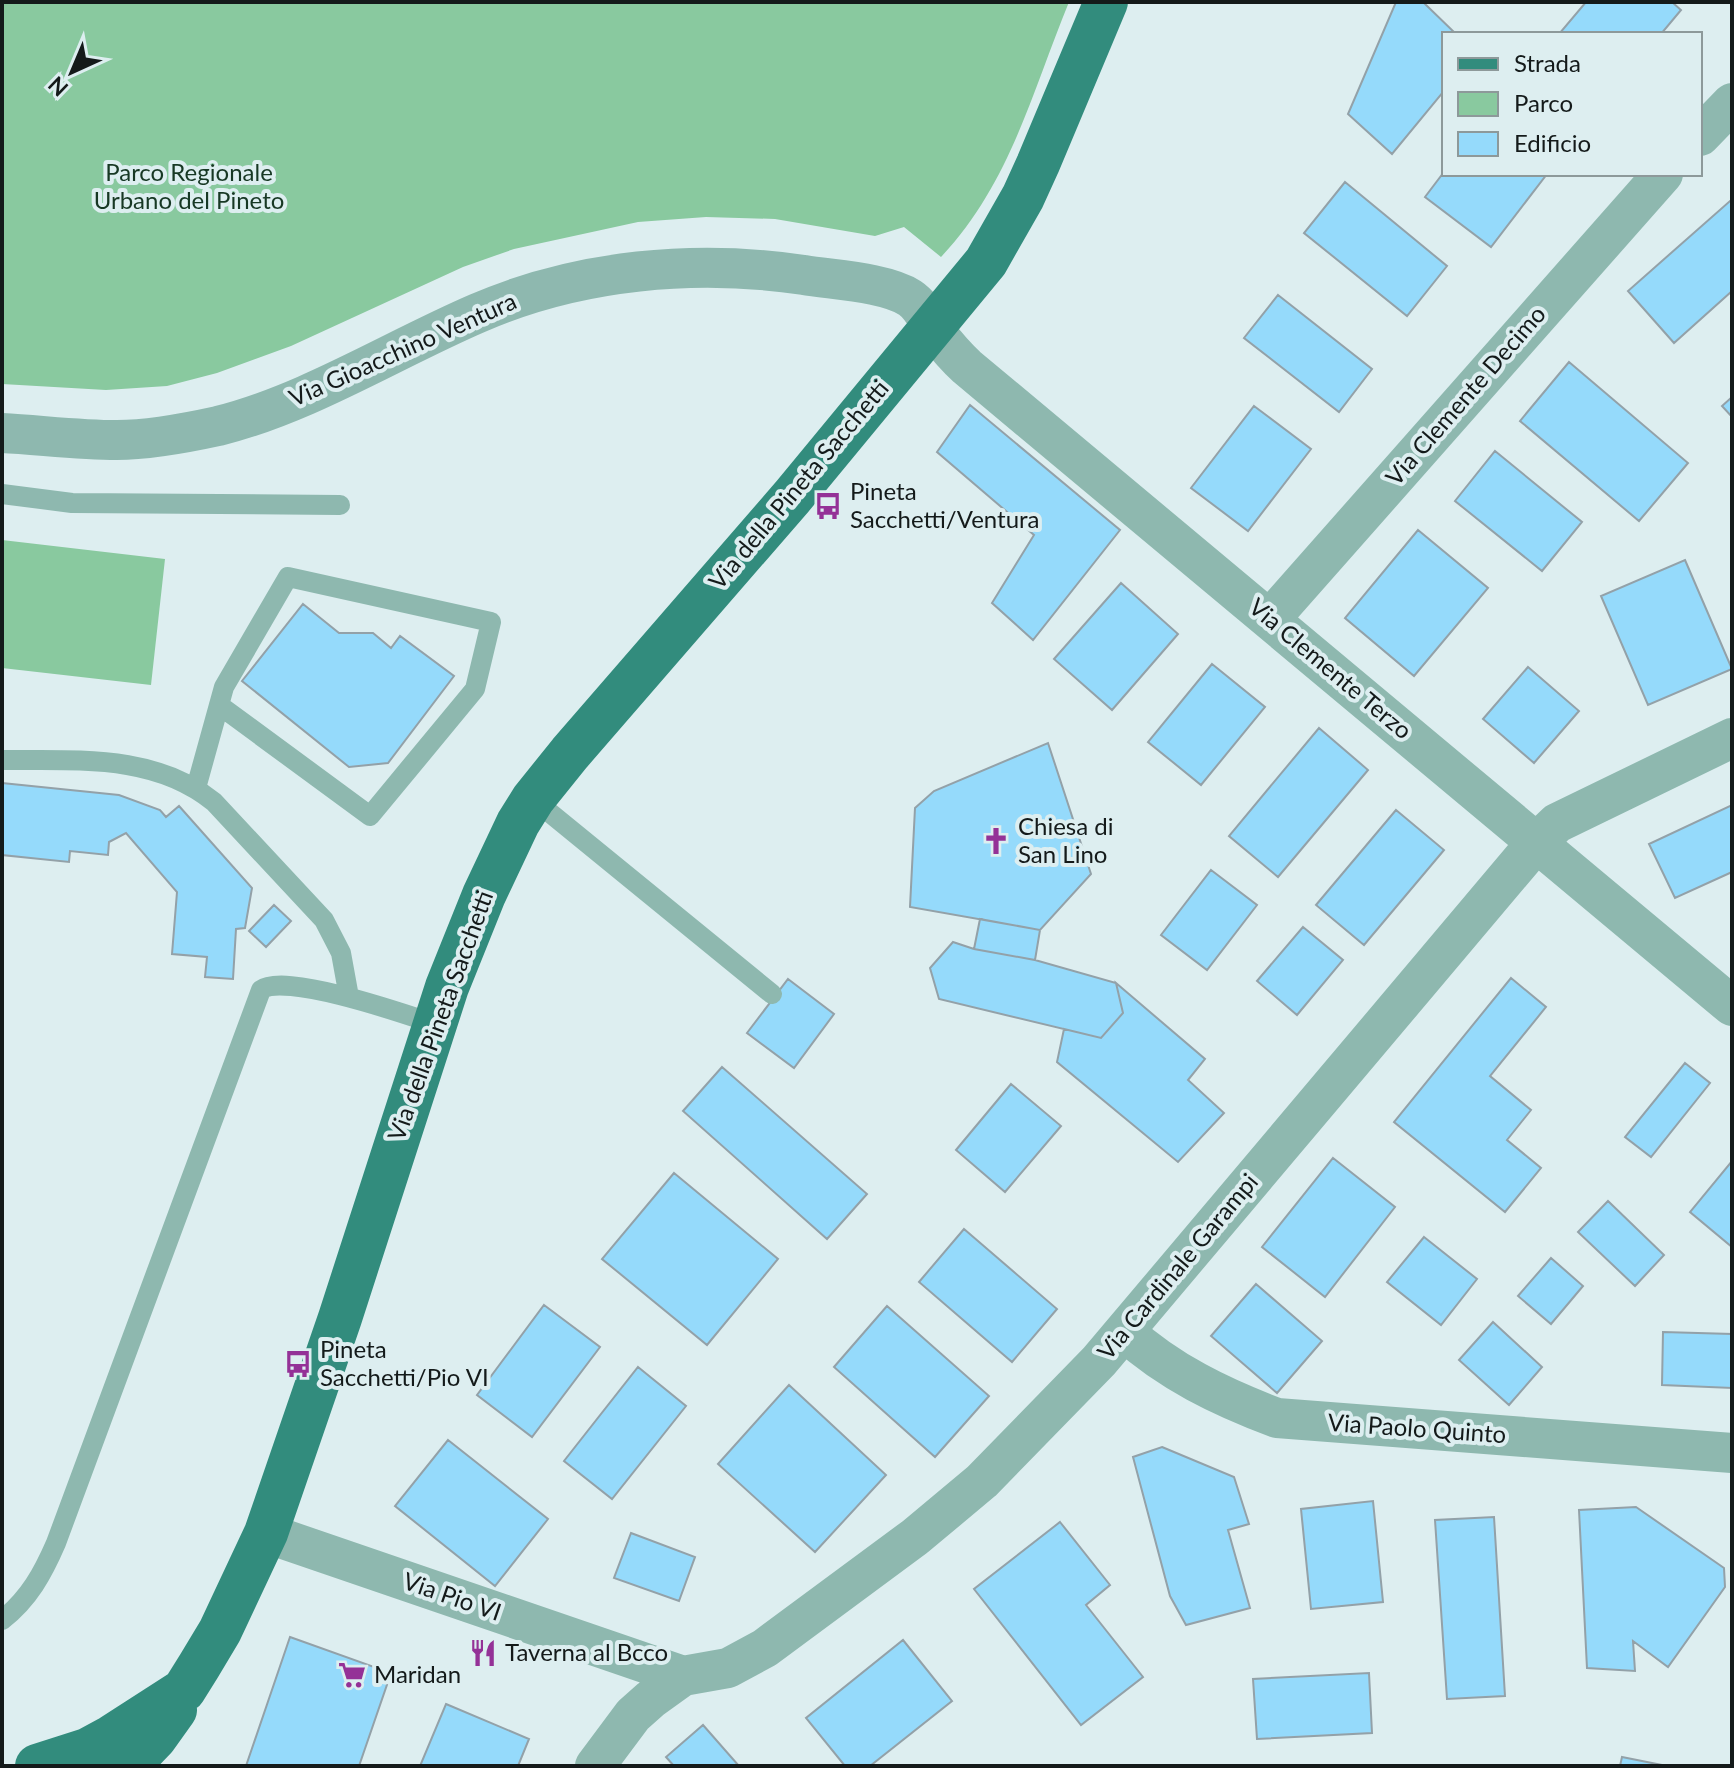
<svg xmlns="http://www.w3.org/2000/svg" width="1734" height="1768" font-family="Lato,sans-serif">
<rect width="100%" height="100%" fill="#ddeef0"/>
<path fill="#89c99f" d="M2,2H1069C1032,92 1010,184 941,257L904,227L875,236L775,219L706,217L638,222L514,249L463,267L291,346L217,373L167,386L106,390L2,384Z
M2,540L165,559L151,685L2,668Z"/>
<path fill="#95dafb" stroke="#93a1a8" stroke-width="2" d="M1396,2H1423L1456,34H1444V91L1392,154L1348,114Z
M1586,2H1672L1681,10L1661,34H1559Z
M1444,172V174H1547L1491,247L1425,197Z
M1345,182L1447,266L1407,316L1304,233Z
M1730,201L1732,203V291L1674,343L1628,291Z
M1278,295L1372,369L1339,412L1244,338Z
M1569,362L1688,463L1639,521L1520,421Z
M1732,397V417L1722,406Z
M970,405L1120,530L1033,640L992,603L1034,535L937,452Z
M1254,406L1311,449L1248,531L1191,488Z
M1495,451L1582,522L1542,571L1455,501Z
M1418,530L1488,588L1414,676L1345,618Z
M1685,560L1732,669L1648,705L1601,596Z
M1121,583L1178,634L1112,710L1054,659Z
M303,604L339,633H373L391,648L400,636L454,676L388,763L349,767L242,681Z
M1212,664L1265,707L1201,785L1148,742Z
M1528,667L1579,711L1534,763L1483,719Z
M1319,728L1368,770L1278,877L1229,836Z
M1048,743L1091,874L1040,930L910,907L915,808L934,791Z
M2,783L119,795L160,810L166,817L179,806L252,888L245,928L236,929L233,979L205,977L207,957L172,954L177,892L126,833L109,842L108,855L70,851L69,862L2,855Z
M1732,805V872L1675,898L1649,844Z
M1396,810L1444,850L1364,945L1316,905Z
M1211,870L1257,905L1207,970L1161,935Z
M274,905L291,921L266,947L249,931Z
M980,919L1040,930L1035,960L974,949Z
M1303,927L1343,960L1297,1015L1257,981Z
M953,942L974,949L1035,960L1116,983L1123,1013L1101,1038L939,999L930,968Z
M1511,978L1546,1007L1490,1076L1531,1110L1507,1140L1541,1168L1505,1212L1394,1122Z
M788,979L834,1014L794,1068L747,1033Z
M1116,983L1205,1059L1188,1080L1224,1113L1178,1162L1057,1062L1064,1029L1101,1038L1123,1013Z
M1685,1063L1710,1083L1651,1157L1625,1137Z
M722,1067L867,1194L827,1239L683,1111Z
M1011,1084L1061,1126L1005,1192L956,1150Z
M1333,1158L1395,1207L1325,1297L1262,1247Z
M1732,1161V1247L1690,1212Z
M674,1173L778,1259L707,1345L602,1259Z
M1608,1201L1664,1255L1635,1286L1578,1232Z
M964,1229L1057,1309L1012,1362L919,1282Z
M1424,1237L1477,1279L1441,1325L1387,1282Z
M1551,1258L1583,1286L1551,1324L1518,1296Z
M1256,1284L1322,1341L1277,1393L1211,1336Z
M544,1305L600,1347L532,1437L477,1395Z
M887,1306L989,1396L935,1457L834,1367Z
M1493,1322L1542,1367L1509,1405L1459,1360Z
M1663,1332L1732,1334V1388L1662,1385Z
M638,1367L686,1406L612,1499L564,1461Z
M789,1385L886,1475L815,1552L718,1464Z
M448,1440L548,1519L495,1586L395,1506Z
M1162,1447L1234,1477L1249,1524L1228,1530L1250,1608L1186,1625L1170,1596L1133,1457Z
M1373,1501L1383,1602L1311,1609L1301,1509Z
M1636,1507L1724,1568L1725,1587L1668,1667L1633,1641L1635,1671L1587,1668L1579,1510Z
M1494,1517L1505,1696L1447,1699L1435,1520Z
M1060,1522L1110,1585L1086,1605L1143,1677L1081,1725L974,1589Z
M631,1533L695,1557L679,1601L614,1578Z
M290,1637L391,1673L359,1766H246Z
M903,1640L952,1701L870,1766H845L806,1718Z
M1369,1673L1372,1733L1257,1739L1253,1679Z
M446,1704L529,1739L518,1766H420Z
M703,1725L739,1766H674L666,1757Z
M1622,1757L1667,1766H1620Z"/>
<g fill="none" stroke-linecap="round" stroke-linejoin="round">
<path stroke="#8eb8af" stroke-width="20" d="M2,494L72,503L340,505
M2,760C75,761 154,753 214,802L324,920L341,953L349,997
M196,788L224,687L288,577L491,622L475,689L370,816L219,705
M533,799L772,994
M2,1620C29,1599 43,1573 56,1543L261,990C284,972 405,1014 435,1024"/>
<path stroke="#8eb8af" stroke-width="40" d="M1700,136L1732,103
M2,433C40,435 79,440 117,440C150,440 186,433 218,426C307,404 394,349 478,313C579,269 696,259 804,275C833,280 885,282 910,298C922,306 927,319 935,331C945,344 955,356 967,367L1732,1006
M1270,619L1663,174
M1125,1332C1169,1372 1221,1397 1277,1418L1732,1453
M266,1533L683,1676
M595,1766L633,1715L651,1699L683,1676L728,1668L765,1648L915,1537L982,1481L1099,1361L1536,843L1557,823L1732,738"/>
<path stroke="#328c7d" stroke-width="44" d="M37,1766L87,1750L111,1737L184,1690L199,1666L220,1631L266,1533L340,1318L447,987L484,895L518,823L533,799L570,753L792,497L986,262L1023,197L1038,164L1106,2
M128,1766L155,1738L175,1710"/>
</g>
<defs>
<g id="bus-bare" transform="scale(2.16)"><path d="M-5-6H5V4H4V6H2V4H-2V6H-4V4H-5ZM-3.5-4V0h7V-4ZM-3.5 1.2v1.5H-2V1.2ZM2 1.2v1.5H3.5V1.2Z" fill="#943197" stroke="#ddeef0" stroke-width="2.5" paint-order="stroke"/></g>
<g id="church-bare" transform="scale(2.16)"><path d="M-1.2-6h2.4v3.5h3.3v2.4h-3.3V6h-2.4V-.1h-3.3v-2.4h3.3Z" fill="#943197" stroke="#ddeef0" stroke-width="2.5" paint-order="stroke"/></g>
<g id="restaurant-bare" transform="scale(2.16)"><path d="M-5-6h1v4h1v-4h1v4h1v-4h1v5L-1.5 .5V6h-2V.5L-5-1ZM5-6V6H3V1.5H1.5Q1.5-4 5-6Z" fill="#943197" stroke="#ddeef0" stroke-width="2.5" paint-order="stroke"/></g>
<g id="supermarket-bare" transform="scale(2.16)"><path d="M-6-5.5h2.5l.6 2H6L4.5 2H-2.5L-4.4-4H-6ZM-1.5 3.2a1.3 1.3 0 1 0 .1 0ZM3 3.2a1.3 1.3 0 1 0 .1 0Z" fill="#943197" stroke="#ddeef0" stroke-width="2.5" paint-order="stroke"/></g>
</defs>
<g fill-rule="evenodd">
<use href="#bus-bare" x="828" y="506"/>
<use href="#church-bare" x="996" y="841"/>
<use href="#bus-bare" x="298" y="1364"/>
<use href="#restaurant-bare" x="483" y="1653"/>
<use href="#supermarket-bare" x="352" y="1675"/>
</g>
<g text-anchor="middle" stroke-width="8" stroke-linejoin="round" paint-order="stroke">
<g font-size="24" fill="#173824" stroke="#ddeef0">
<text x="189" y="181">Parco Regionale<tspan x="189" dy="28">Urbano del Pineto</tspan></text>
</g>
<g font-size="24" fill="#141a1a" stroke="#ddeef0">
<text transform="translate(403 350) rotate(-24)" y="8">Via Gioacchino Ventura</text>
<text transform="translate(1466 396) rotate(-49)" y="8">Via Clemente Decimo</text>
<text transform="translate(799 485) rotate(-50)" y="8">Via della Pineta Sacchetti</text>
<text transform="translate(1330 669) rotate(40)" y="8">Via Clemente Terzo</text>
<text transform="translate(441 1016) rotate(-70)" y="8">Via della Pineta Sacchetti</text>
<text transform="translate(1178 1267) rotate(-50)" y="8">Via Cardinale Garampi</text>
<text transform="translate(1417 1429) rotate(4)" y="8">Via Paolo Quinto</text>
<text transform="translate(452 1597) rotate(19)" y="8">Via Pio VI</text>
</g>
<g font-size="24" fill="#141a1a" stroke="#ddeef0" text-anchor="start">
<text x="850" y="500">Pineta<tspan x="850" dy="28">Sacchetti/Ventura</tspan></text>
<text x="1018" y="835">Chiesa di<tspan x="1018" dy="28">San Lino</tspan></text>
<text x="320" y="1358">Pineta<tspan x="320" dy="28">Sacchetti/Pio VI</tspan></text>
<text x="505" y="1661">Taverna al Bcco</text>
<text x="374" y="1683">Maridan</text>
</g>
</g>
<rect width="1734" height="1768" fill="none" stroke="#141a1a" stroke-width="8"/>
<rect x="1442" y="32" width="260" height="144" fill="#ddeef0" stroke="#8d999a" stroke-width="2"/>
<rect x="1458" y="58" width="40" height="12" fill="#328c7d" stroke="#8d999a" stroke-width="2"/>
<text x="1514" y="72" font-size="24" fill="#141a1a">Strada</text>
<rect x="1458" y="92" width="40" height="24" fill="#89c99f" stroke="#8d999a" stroke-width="2"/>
<text x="1514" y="112" font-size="24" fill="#141a1a">Parco</text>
<rect x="1458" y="132" width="40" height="24" fill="#95dafb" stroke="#8d999a" stroke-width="2"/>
<text x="1514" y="152" font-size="24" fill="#141a1a">Edificio</text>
<g transform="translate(72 72) rotate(224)" stroke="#ddeef0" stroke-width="6" paint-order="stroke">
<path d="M0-6L14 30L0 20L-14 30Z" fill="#141a1a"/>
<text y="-12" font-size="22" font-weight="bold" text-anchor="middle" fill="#141a1a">N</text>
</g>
</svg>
